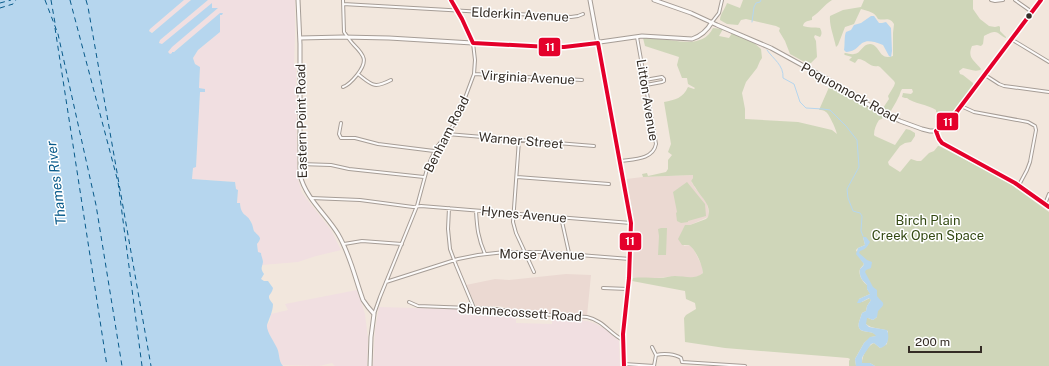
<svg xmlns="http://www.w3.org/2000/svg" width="1049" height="366" font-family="'Public Sans',sans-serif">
<rect width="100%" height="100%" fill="#f2e7dd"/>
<path fill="#f1dfe1" d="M184,0H191L156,30H154L153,32H151L149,31L150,29Z
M208,0H295V36L294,66L296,67L297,176L302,193L331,230L341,250L316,256L298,262L262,265L263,260L258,252L257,244L260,240L259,237L254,231L251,221L243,214L241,211L240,203H237L238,190L236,189L235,182L192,179L193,167H196L200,92H205L203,89L199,88L200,68L195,64L193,58L198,50L220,32V15L223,14H220L171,54H169L168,52L171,47L218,8L165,42L163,44H160L159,41Z
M357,290L365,314L368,339L367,366H335L332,363L319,366L282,365L279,358L278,350L267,330V325L270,321L271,314L288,310L285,304Z
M379,307L487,310L505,312L511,315L516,316V323L552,324V318L588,321L596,324L604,328L619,341L620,366H373L375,330Z"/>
<path fill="#ebd9d2" d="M693,175V178L691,181L695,188L707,203L709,215L708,217L690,225L684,229L682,231L684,246L690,245L694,250L702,266L703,273L699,276L690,278L675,276L657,278H633L632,272L634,221L626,179L643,177Z
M566,274L591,275L587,316L515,311L500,306H476L466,285L495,279L509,280Z"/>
<path fill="#cfd6b9" d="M743,0H832C824,5 820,12 812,17V20C808,21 804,21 803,26C808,28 815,27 820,28C822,32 822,34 820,37L815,35L814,37L816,41L817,57L811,63L808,64L790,54L785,41L779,31L780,28L776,26L746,19L741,20L738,25L727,24L720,20C720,14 725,9 727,3L740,8Z
M864,0H973V9L980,19L989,26L995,27L999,26L1000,27V31L1006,37V38C1002,37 998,31 994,32C991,32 986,35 984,36L983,44L981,46L977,45L972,46C967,58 974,60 981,69L980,70C974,72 969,69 963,68L959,71L960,74L963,75L973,83V86L954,110L951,114L941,118L940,117V114L936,112V110C929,105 912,103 907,98H905L902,97L903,93L911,94L913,92L912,89H902C900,92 900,95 898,98C896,103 892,108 890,113L883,109V108L889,99L888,96L894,86L895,83L894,81L880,67L878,66C870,68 866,59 858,59L855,63L849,60L852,57L845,55L844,54L845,53C848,53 851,55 854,54C861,54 862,44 870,44C881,45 878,61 893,56V33L894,24C889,16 885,21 878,19C875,12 868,11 861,9L854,24L845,27L838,45L836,47C834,37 829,25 830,16L843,10L861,7Z
M713,28L723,29L719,36L729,38L732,33L753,42L761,49L762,58L760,61L757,68L746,82L742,93L745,109V119L798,122L832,130L837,134C836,129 829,114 826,112C823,110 822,110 819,110L830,85L831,84L881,115L883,117L882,119L879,120C876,125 874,129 874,135L875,136L895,145L906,129L910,130L915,133V136L911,142L905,143L900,146L888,162L889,165L900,172L901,171L910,160L911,159L917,161H921L929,153L934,151L938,146H939L1005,180L1049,212V366H875L870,363H862C862,356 867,346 874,343L880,348L887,344L888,331C881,328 871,329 866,324V318H868L873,320L877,317L874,299L863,276L866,266L857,252L868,245L863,237L865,245L858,248L856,250L860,258L864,264C863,266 861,267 860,269C858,275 863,282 867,285V289L870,293V294L859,299L862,302L870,298L871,300L867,306L866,311L862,313C861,316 860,319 859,322C856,336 871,328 877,336L871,337L864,343L855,359L856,366H849V361L850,359L848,358L725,348L685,342L684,318L686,315L696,309L695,303L686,299L685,291L632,281L633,278C642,277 651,278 659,278C665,278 670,276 675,276C685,276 695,280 703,273C702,264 696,250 689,245H682L678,239L685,225H690L706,219L708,217C712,204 701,198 695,187C693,185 693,183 691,181L693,178V175L643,177L642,174L647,173L648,176L666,172L668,169V160L672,155L668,152L671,144L664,102C675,100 683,98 688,87L694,89L695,88L688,84L687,78H682L677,65L679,57L645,46L643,38C648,38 653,38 659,39C677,40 703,49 713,28Z
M687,182L705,204L706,216L688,221V222L681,223L677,221L676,213L677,212L673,192Z
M661,228H667L666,255H658L659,236L658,229Z"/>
<path fill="#b6d6ee" d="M0,0H184L150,29L149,31L152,33L191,0H208L160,40L159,43L162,44L212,3V8H218L172,47L168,52L170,54L172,53V52H174L220,13H223L222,15H220V32L198,50L193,58L195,64L200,67L199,88L205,89V92H200L196,167L193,168L192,179L235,182L236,189L238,190L237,203H240C241,217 247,213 251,222C253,225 253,229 254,231C259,237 263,237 257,244L258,252L261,253C261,256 263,259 263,262C262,268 260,268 264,274L261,279L264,281H268L273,288C271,297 265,294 273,304C273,311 269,319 267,325C266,331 275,343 277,348C280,354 278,360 283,366H0Z
M871,16H874L879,23H882L886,22L891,28L892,51L891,57L889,56L883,45C856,34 864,51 846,52L844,50C845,46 844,36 846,32L851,30L854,25L861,23Z
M863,237H866L870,242C867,247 866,249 860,251L859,253L867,260L872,262L871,268L866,270L865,272L873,287L877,290V296C883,304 887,302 878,311L877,317L873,320L868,318H867L866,324L869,327L887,330C890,337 888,347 880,348L874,343L871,344L863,356L862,358V363H870L875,366H856L855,359L864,343L870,337L876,336C871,328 856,336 859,322C860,319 861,316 862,313L866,311L867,306L871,300L869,298L860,303H857L859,299L870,294L867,289V285C862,280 859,277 860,269L863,266L864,264L856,254L858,248L865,245Z"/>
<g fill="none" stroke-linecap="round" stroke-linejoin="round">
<path stroke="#b6d6ee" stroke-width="1" d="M752,22L754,7L756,3L760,2L761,0
M767,50C773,59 784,65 783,78L794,84L800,102L806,108L823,109L830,110L846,126L857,140L859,167L847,189L848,198L853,211L860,213L862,216L861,231L863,236"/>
<path stroke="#085a8a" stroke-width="1" stroke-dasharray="5 4" stroke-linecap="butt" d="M45,0L58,34L96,205L122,366
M51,0L55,23
M70,0L118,182L142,366
M86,0L88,7L151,366
M0,3L11,0
M0,8L13,4L16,0
M55,28L107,366"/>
<g stroke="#a69d96" stroke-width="4">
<path id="street" d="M991,0L995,1L1003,0
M1015,0L1032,12
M343,4L571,17L578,16L583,14
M712,22L719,13L722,0
M1011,39L1049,62
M358,74C372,85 374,89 391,80
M474,74L582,80
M985,75L999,84L1004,86L1049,92
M645,80L662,77L664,79V81L662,82L646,85
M343,87C349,85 353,80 357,75C368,61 365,56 354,45C350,41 347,36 344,32L343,0
M961,106L974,112L1028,122L1035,126L1036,130L1030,162L1027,170L1019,185
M341,123L339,134L341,138H355L378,144L434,151
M447,134L594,146
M519,140L513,222L516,233L534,272
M620,161C633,159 653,160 656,144L637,37
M300,164L331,165L349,169L424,177
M517,177L609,184
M311,198L360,200L413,207L421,206L631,223
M1045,204L1049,194
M449,208L448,229L450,249L456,265L474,308
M476,211C477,228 478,238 485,254
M561,217L569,253
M344,244L362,241L402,244
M386,282L458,259L478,255L505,252H541L630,259
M603,288L628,289
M409,302L418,306L496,309L520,313L587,317C604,321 609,333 623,340
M374,314L380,297L417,206L427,169L431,159L437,147L455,123L465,98L474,74L475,60L473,43
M656,355C664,353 675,354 681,358L682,362
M682,362L745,366
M624,364L654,366L656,355L652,347"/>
</g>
<g stroke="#a69d96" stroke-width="5">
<path id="secondary" d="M298,0L300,44V175C306,199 326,214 338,234C350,254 355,278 363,300L368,307L374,314L371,337L370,366
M451,0L462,19L473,43
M590,0L631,223L629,278L623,334L624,366
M654,0L691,13L717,25L771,48L822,76L879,111L900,121L922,129L930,131H935L941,128L948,123L1041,0
M300,38L343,37L389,38L539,47H564L579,45L642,36L692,39C701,36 707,31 712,22
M936,131L939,139L942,143L1015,183L1049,207"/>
</g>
<use href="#street" stroke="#fdfbfa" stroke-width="2"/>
<use href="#secondary" stroke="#fdfbfa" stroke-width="3"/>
<g stroke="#fff" stroke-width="7">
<path id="bus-1" d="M451,0L462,19L473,43L549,47H564L598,43L631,223L629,278L623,334L624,366
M1041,0L955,114L944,126L936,131L939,139L942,143L1015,183L1049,207"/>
</g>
<use href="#bus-1" stroke="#e4002b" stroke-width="4"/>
</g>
<circle fill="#342c25" stroke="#fff" stroke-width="1.5" cx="1029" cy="16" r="3.5"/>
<g text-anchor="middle" stroke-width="3" stroke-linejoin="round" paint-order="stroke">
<g font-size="13" fill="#342c25" stroke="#fff">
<text transform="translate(520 14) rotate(3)" y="5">Elderkin Avenue</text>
<text transform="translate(528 77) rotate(3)" y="5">Virginia Avenue</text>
<text transform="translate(850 92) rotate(29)" y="5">Poquonnock Road</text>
<text transform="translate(648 100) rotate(81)" y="5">Litton Avenue</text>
<text transform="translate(301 121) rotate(-91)" y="5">Eastern Point Road</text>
<text transform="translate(446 134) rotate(-63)" y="5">Benham Road</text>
<text transform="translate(521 140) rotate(5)" y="5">Warner Street</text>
<text transform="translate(524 214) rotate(5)" y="5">Hynes Avenue</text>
<text transform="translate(542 254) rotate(1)" y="5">Morse Avenue</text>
<text transform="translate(520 312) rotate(4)" y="5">Shennecossett Road</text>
</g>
<g font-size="13" fill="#324811" stroke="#fff">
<text x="928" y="225">Birch Plain<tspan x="928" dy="15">Creek Open Space</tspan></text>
</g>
<g font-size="14" font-style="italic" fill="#085a8a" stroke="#fff">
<text transform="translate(56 183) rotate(-97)" y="5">Thames River</text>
</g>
</g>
<g stroke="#fff" stroke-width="1.5">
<rect x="538" y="37" width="23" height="20" rx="4" fill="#e4002b"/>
<rect x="936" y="112" width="23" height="19" rx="4" fill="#e4002b"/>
<rect x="619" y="232" width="23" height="19" rx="4" fill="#e4002b"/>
</g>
<g font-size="11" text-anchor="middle" font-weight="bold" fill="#fff">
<text x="550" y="51">11</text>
<text x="948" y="126">11</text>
<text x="630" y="245">11</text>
</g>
<path d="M909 346v6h72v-6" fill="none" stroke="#342c25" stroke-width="2"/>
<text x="915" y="346" font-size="12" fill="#342c25" stroke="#ffffff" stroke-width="3" paint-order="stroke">200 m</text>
</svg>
